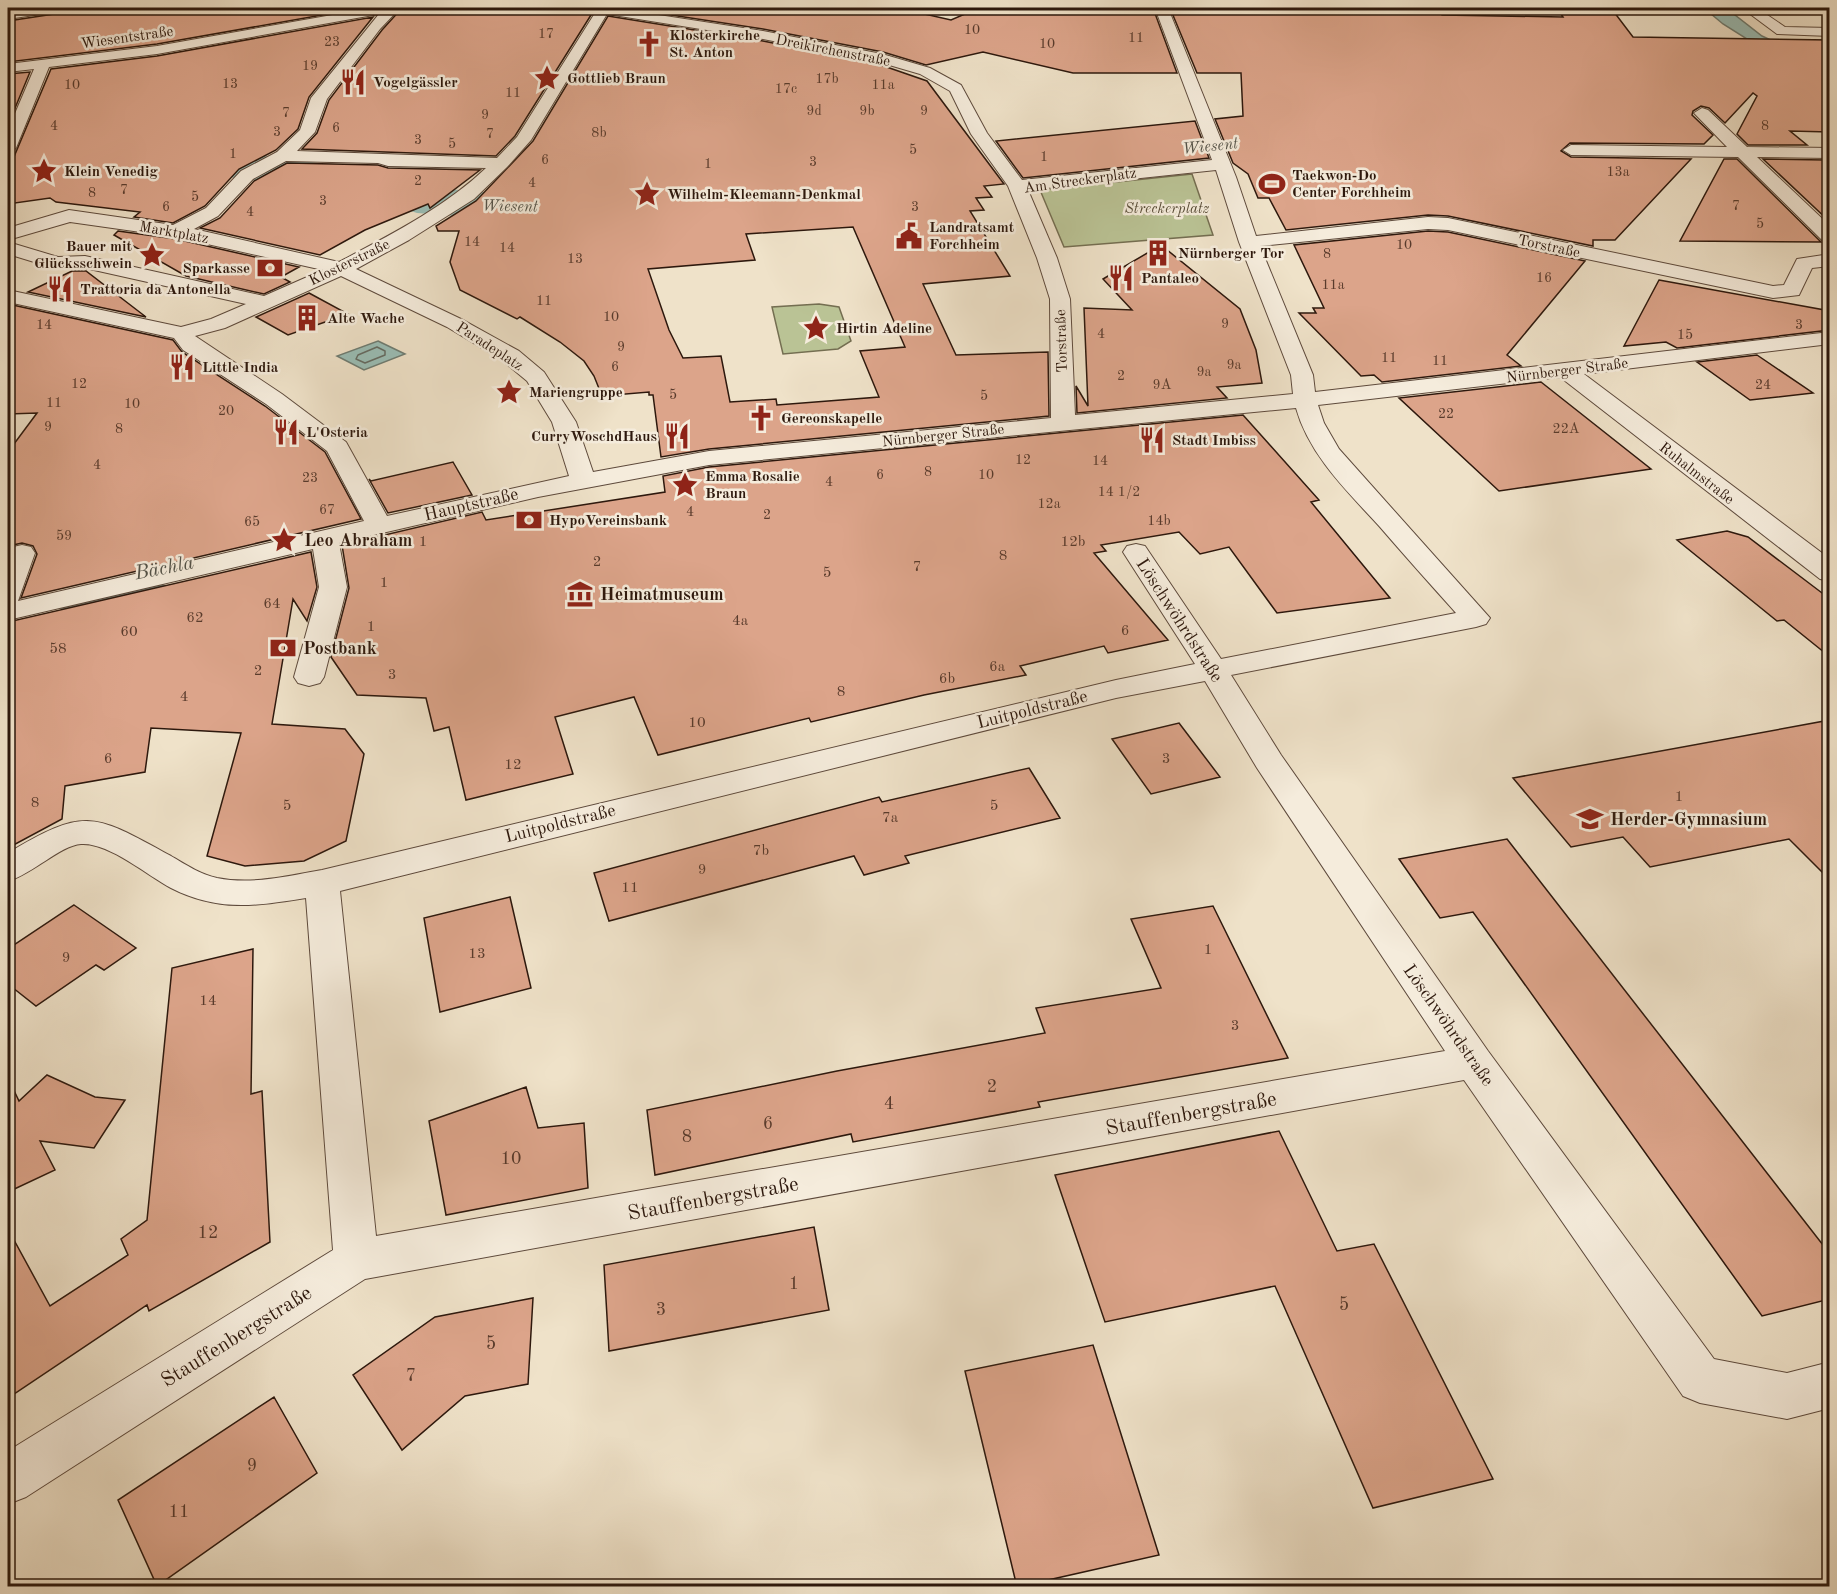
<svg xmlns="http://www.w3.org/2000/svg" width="1837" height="1594" font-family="'Old Standard TT',serif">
<rect width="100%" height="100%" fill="#efe2c9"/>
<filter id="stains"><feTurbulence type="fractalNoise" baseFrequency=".00333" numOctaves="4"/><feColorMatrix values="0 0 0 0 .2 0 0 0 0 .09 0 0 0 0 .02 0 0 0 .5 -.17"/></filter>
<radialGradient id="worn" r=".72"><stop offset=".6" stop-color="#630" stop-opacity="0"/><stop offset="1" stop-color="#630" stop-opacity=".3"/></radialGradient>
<path fill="#bac395" stroke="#746e51" stroke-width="1.5" d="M1192,174L1213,235L1064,247L1040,190Z
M819,304L839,307L851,341L838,349L783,354L772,307Z"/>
<path fill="#9abeb6" stroke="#6e7c72" stroke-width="1.5" d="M1704,8H1726L1762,36L1829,67L1766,51L1723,24Z
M378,341L405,354L364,370L337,356Z"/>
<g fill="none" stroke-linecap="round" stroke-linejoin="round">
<path stroke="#646b62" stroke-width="1.5" d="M377,347L385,351V355L365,363L356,359L358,355Z"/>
<path fill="#6e7c72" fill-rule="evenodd" d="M162,584L166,585V589L63,610L57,607L63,604Z"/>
<path fill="#9abeb6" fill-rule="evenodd" d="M221,150L371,170L423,187L508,194L582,192L598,196L604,205L598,214L582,218L508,220L417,213L363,195L221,176L103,179L8,192V166L103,153Z"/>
</g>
<path fill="#dca48a" stroke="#2d180d" stroke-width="1.5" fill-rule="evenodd" d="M63,8H362L157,44L8,62V21L54,14Z
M402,8H583L586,13L591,15L515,136L496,156L302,149L317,133L329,100L382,30Z
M625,8H898L951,20L979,8H1153L1177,73H1073L983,52L926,65L883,52L763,29Z
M1170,8H1414L1438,10L1442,15L1563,17L1557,8H1611L1633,37L1830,40V132L1790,131L1807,145H1748L1737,134L1757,96L1753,93L1725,123L1709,108L1701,106L1693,111L1692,115L1713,135L1704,144L1570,143L1561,151L1571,157L1691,159L1615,240H1593V246L1448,216L1428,215L1286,230L1269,198H1258L1248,174L1233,163L1215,119L1243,116L1241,73H1197Z
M608,16L763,41L878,64L927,81L1004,184L984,186L992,197L976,198L984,210L970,211L1010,276L923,284L956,355L1048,352L1049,416L709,449L661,457L653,395H649V392L602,396L594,376L584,361L560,342L520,317L517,319L460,290L450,262L459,231H438L436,226L476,201L533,141ZM853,227L905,347L860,351L879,397L777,405L776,399L730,402L721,356L683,358L669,330L648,269L755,260L746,234Z
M373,17L309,97L298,129L276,150L239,169L205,206L173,223L134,217L140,212L56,202L50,198L8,204V171L51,69L157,56Z
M30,72L8,125V74Z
M1195,121L1209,158L1023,178L996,141Z
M1724,159H1737L1821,242L1680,241Z
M1763,159L1825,160L1830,164V222Z
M287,163L378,165L388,168L480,170L430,208L428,204L365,230L320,255L200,228L220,218L254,181Z
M118,231L176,239L299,267L281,277L290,282L264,294L186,276L114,235Z
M1428,231L1448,232L1585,261L1507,355L1521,366L1382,382L1374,375L1361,376L1299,313H1316L1313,308H1324L1294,245Z
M1161,245L1240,309L1256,350L1262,383L1217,387L1227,398L1077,413L1076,386L1088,406L1084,308L1132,310L1103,279Z
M72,271H86L146,317L28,292Z
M1659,280L1830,311V330L1677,348L1666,342L1624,346Z
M309,293L348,314L288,335L256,317Z
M8,304L173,340L182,352L265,406L325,452L361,519L21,598L37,554L33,546L22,543L13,545L8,552V452L37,413L8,414Z
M1757,355L1813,393L1750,400L1697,362Z
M1541,382L1651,469L1499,491L1399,398Z
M1243,415L1319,500L1311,502L1390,598L1277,613L1229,547L1200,554L1179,532L1101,545L1106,551L1094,553L1168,640L1108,653L1104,646L1020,666L1026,675L924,695L811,722L809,718L658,755L634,697L555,717L573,774L466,800L449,727L434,731L426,698L357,695L331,657L349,588L342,545L482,512L486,520L665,492L663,476L709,467Z
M453,462L472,495L388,513L369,479L371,481Z
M1727,531L1748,537L1830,599V657L1784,620L1777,621L1677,540Z
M311,552L317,587L307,621L293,599L272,724L345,729L364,754L346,841L304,861L245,866L207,856L241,733L151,728L145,772L65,786L62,819L8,848V622Z
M1830,720V880L1789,839L1650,867L1623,837L1571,847L1513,778Z
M1179,723L1220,777L1151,794L1112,739Z
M1029,768L1060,818L905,856L909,863L864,875L854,856L609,921L594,873L879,797L882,802Z
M1507,839L1830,1254V1299L1762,1316L1473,912L1440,918L1399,859Z
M510,897L531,988L440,1012L424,918Z
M74,905L136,948L104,970L96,965L36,1006L8,984V949Z
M1213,906L1288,1058L1038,1102L1040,1107L853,1142L851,1134L655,1175L647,1110L837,1071L1045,1033L1036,1008L1161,988L1131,919Z
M253,949L251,1094L262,1091L270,1242L149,1311L147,1305L8,1398V1229L50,1306L128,1255L121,1239L147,1220L172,968Z
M47,1075L95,1097L125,1100L94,1148L40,1141L55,1170L8,1192V1078L19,1101Z
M526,1087L538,1128L584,1123L588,1188L446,1215L429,1121Z
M1279,1131L1337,1251L1374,1244L1493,1479L1373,1508L1275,1286L1105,1322L1055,1175Z
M814,1227L829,1310L609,1351L604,1265Z
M533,1298L528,1384L465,1396L402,1450L353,1375L435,1317Z
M1093,1345L1159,1555L1017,1587L965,1371Z
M274,1397L317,1473L157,1586L118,1500Z"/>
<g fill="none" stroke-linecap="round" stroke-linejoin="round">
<g stroke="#5e4a3c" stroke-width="2">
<path id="minor" d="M31,8H61L54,12L8,19V11Z
M372,8H400L380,29L327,99L315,132L297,151L497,158L517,137L595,13L586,11L585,8H613L763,31L882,54L930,68L961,85L987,133L1022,180L1212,160L1155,8H1168L1236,177L1256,236L1428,217L1448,218L1773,286L1784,285L1797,259L1830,254V266L1812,268L1799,295L1773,298L1448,230L1428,229L1260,246L1313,375L1315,392L1830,332V344L1584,374L1830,559V581L1820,579L1560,377L1318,405L1324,423L1339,449L1490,618L1486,624L1476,627L1231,675L1281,755L1488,1051L1714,1359L1787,1373L1830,1362V1408L1787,1419L1700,1403L1683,1396L1464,1080L365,1279L26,1497L8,1504V1451L333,1250L306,898C256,906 218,912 171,888C147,875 108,842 81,844C61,845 31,875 8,881V853C86,806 94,814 171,856C186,865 200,874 217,878C252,885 287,876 322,870L1116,680L1195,664L1123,552L1127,546L1136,544L1145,546L1221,659L1456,613C1431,585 1405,556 1380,527C1348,492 1309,455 1296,408L709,465L538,497L339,543L347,587L324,677L320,683L309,686L298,683L294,677L319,587L313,549L8,620V556L13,547L22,545L31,547L35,553L18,601L364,521L327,451L266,404L183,350L174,338L8,302V290L181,327L211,319L246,304L85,268L57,269L8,254V242L58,257L85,256L264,296L323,270L176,237L70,222L8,240V228L69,210L173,225L206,208L241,171L277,152L300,130L311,98L379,14L157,54L49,67L16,148L8,153V130L34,69L8,72V64L157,46ZM607,14L763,39L879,62L920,74L950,91L971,134L1008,186L1037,258L1050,299L1051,418L709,451L593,472L576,422L544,372L519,351L461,319L356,269L409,240L474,199L507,167L531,140ZM286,161L378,163L388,166L486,168C444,208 390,235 339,262L194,229L218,216L253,179ZM1216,170L1239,242L1291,375L1293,394L1075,415L1070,299L1057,258L1028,190ZM341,276L447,327L503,361L527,381L552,422L569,476L387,516L346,442L282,394L195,336L225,328ZM1205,681L1257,768L1445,1051L376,1236L340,891L1116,698Z
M1742,8H1757L1785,27L1830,28V36L1777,34Z
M1702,108L1708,110L1747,147L1830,148V158L1757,157L1830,226V243L1823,241L1738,157L1571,155L1563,150L1571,145L1727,147L1694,113Z"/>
</g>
<use href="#minor" fill="#f5ecdc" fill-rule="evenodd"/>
</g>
<defs>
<g id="church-bare" transform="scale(2.07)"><path d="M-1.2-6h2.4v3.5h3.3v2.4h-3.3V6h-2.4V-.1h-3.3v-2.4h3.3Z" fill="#8f2418" stroke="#f5ecdc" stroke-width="2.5" paint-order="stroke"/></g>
<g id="sight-bare" transform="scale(2.07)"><path d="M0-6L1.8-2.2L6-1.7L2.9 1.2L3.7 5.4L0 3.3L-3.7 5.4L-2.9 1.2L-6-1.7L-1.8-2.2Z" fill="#8f2418" stroke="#f5ecdc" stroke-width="2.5" paint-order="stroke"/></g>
<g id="restaurant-bare" transform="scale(2.07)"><path d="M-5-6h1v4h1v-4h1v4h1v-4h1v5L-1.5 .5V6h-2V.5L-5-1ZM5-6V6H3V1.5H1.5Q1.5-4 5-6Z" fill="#8f2418" stroke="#f5ecdc" stroke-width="2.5" paint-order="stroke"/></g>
<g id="stadium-bare" transform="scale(2.07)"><path d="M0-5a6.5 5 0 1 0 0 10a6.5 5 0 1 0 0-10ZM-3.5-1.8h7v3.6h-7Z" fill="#8f2418" stroke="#f5ecdc" stroke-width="2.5" paint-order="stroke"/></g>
<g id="civic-bare" transform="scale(2.07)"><path d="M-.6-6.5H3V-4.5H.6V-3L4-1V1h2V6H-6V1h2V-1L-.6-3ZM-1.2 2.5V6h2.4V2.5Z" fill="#8f2418" stroke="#f5ecdc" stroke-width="2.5" paint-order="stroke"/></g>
<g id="building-bare" transform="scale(2.07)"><path d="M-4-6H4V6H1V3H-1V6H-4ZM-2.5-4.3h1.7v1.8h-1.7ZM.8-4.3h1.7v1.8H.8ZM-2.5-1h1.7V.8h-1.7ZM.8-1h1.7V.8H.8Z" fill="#8f2418" stroke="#f5ecdc" stroke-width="2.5" paint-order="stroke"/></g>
<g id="bank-bare" transform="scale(2.07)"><path d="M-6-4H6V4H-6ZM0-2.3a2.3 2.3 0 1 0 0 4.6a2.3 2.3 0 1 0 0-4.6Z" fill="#8f2418" stroke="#f5ecdc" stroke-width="2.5" paint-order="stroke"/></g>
<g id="museum-bare" transform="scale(2.07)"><path d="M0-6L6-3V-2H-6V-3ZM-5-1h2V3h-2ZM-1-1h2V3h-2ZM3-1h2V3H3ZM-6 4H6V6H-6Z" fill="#8f2418" stroke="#f5ecdc" stroke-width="2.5" paint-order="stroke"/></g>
<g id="school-bare" transform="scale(2.07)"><path d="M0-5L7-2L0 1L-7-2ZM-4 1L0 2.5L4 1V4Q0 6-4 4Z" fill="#8f2418" stroke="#f5ecdc" stroke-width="2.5" paint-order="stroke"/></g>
</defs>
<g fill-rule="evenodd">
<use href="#church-bare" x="649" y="44"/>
<use href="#sight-bare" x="547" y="78"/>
<use href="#restaurant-bare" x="353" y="82"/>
<use href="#sight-bare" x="44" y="171"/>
<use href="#stadium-bare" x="1272" y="184"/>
<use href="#sight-bare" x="647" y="194"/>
<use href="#civic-bare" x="909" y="236"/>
<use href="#building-bare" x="1158" y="253"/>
<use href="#sight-bare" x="152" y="255"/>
<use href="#bank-bare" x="270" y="268"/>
<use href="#restaurant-bare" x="1121" y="278"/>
<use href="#restaurant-bare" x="60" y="289"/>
<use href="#building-bare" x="307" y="318"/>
<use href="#sight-bare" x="816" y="328"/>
<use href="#restaurant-bare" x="182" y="367"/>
<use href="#sight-bare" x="509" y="392"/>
<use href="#church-bare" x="761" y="418"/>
<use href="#restaurant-bare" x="286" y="432"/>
<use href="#restaurant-bare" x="677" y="436"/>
<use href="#restaurant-bare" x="1152" y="440"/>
<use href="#sight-bare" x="685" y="485"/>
<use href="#bank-bare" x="529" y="520"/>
<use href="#sight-bare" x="284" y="540"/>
<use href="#museum-bare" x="580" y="594"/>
<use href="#bank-bare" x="283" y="648"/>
<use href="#school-bare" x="1590" y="819"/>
</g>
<g text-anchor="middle" stroke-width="5" stroke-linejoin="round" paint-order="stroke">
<g font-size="14" fill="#593b2c">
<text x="972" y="34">10</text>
<text x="546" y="38">17</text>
<text x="1136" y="42">11</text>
<text x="332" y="46">23</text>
<text x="1047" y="48">10</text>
<text x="310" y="70">19</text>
<text x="827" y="83">17b</text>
<text x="230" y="88">13</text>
<text x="72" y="89">10</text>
<text x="883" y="89">11a</text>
<text x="786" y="93">17c</text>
<text x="513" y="97">11</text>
<text x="814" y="115">9d</text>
<text x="867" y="115">9b</text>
<text x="924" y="115">9</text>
<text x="286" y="117">7</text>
<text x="485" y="119">9</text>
<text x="54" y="130">4</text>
<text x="1765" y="130">8</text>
<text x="336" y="132">6</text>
<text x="277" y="136">3</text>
<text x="599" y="137">8b</text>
<text x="490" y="138">7</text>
<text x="418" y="144">3</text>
<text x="452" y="148">5</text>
<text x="913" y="154">5</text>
<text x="233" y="158">1</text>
<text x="1044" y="161">1</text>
<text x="545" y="164">6</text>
<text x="813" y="166">3</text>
<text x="708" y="168">1</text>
<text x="1618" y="176">13a</text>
<text x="418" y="185">2</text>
<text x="532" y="187">4</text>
<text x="124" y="194">7</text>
<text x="92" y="197">8</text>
<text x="195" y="201">5</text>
<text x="323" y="205">3</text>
<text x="1736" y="210">7</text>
<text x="166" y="211">6</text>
<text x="915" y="211">3</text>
<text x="250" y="216">4</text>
<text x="1760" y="228">5</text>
<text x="472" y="246">14</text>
<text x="1404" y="249">10</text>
<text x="507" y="252">14</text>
<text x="1327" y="258">8</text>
<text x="575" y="263">13</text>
<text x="1544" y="282">16</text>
<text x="1333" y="289">11a</text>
<text x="544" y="305">11</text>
<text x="611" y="321">10</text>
<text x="1225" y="328">9</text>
<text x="44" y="329">14</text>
<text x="1799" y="329">3</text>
<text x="1101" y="338">4</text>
<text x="1685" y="339">15</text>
<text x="621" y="351">9</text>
<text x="1389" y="362">11</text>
<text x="1440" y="365">11</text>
<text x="1234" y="369">9a</text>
<text x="615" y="371">6</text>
<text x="1204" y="376">9a</text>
<text x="1121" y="380">2</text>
<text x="79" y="388">12</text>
<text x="1162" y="389">9A</text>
<text x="1763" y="389">24</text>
<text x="673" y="399">5</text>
<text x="984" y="400">5</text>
<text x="54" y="407">11</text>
<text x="132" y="408">10</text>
<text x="226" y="415">20</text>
<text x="1446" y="418">22</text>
<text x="48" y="431">9</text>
<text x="119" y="433">8</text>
<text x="1566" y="433">22A</text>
<text x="1023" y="464">12</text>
<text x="1100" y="465">14</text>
<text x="97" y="469">4</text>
<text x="928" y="476">8</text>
<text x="880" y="479">6</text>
<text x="986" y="479">10</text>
<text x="310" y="482">23</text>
<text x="829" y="486">4</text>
<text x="1119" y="496">14 1/2</text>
<text x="1049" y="508">12a</text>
<text x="327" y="514">67</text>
<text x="690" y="516">4</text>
<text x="767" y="519">2</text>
<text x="1159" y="525">14b</text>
<text x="252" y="526">65</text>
<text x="64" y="540">59</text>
</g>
<g font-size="15" font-weight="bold" fill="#2d180d" stroke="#f5ecdc" text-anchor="start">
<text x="669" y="40">Klosterkirche<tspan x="669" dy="17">St. Anton</tspan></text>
<text x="567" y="83">Gottlieb Braun</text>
<text x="373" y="87">Vogelgässler</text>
<text x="64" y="176">Klein Venedig</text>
<text x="1292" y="180">Taekwon-Do<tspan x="1292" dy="17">Center Forchheim</tspan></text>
<text x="667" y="199">Wilhelm-Kleemann-Denkmal</text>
<text x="929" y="232">Landratsamt<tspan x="929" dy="17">Forchheim</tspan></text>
<text x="132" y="251" text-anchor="end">Bauer mit<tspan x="132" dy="17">Glücksschwein</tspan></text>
<text x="1178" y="258">Nürnberger Tor</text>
<text x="250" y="273" text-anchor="end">Sparkasse</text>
<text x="1141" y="283">Pantaleo</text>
<text x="80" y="294">Trattoria da Antonella</text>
<text x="327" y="323">Alte Wache</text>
<text x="836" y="333">Hirtin Adeline</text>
<text x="202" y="372">Little India</text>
<text x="529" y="397">Mariengruppe</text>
<text x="781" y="423">Gereonskapelle</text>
<text x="306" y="437">L'Osteria</text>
<text x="657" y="441" text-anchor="end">CurryWoschdHaus</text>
<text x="1172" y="445">Stadt Imbiss</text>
<text x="705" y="481">Emma Rosalie<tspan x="705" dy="17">Braun</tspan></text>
<text x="549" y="525">HypoVereinsbank</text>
</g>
<g font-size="15" fill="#2d180d" stroke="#f5ecdc">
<text transform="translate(127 37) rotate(-8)" y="5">Wiesentstraße</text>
<text transform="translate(833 50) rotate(11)" y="5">Dreikirchenstraße</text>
<text transform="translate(1080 180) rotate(-8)" y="5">Am Streckerplatz</text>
<text transform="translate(174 232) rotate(10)" y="5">Marktplatz</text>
<text transform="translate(1549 246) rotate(12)" y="5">Torstraße</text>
<text transform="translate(349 262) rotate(-26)" y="5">Klosterstraße</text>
<text transform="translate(1061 341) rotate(-92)" y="5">Torstraße</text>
<text transform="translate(490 346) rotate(33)" y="5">Paradeplatz</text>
<text transform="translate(1567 370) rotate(-7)" y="5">Nürnberger Straße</text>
<text transform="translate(943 435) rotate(-6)" y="5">Nürnberger Straße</text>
<text transform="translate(1697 473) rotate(38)" y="5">Ruhalmstraße</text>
</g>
<g font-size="15" font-style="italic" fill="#574b36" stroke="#f5ecdc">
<text x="1167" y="213">Streckerplatz</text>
</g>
<g font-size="15" fill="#593b2c">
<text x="423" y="546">1</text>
<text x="1073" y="546">12b</text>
<text x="1003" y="560">8</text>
<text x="597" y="566">2</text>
<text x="917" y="571">7</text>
<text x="827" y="577">5</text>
<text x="384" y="587">1</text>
<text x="272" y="608">64</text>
<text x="195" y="622">62</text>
<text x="740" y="625">4a</text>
<text x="371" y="631">1</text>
<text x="1125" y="635">6</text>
<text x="129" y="636">60</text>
<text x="58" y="653">58</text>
<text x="997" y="671">6a</text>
<text x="258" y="675">2</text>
<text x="392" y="679">3</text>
<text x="947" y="683">6b</text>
<text x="841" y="696">8</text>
<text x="184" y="701">4</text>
<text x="697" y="727">10</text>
<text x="108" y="763">6</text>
<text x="1166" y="763">3</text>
<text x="513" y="769">12</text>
<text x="1679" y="801">1</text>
<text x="35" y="807">8</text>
<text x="287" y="810">5</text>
<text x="994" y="810">5</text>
<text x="890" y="822">7a</text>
<text x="761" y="855">7b</text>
<text x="702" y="874">9</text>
<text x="630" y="892">11</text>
<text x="1208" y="954">1</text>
<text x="477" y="958">13</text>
<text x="66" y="962">9</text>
<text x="208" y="1005">14</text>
<text x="1235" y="1030">3</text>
</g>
<g font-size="16" font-style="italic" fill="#535248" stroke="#f5ecdc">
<text transform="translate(1210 145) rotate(-6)" y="6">Wiesent</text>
<text transform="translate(510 205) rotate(1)" y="6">Wiesent</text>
</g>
<g font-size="18" fill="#2d180d" stroke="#f5ecdc">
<text transform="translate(471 504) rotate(-13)" y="6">Hauptstraße</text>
<text transform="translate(1180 620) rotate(57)" y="6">Löschwöhrdstraße</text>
<text transform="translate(1032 709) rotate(-14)" y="6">Luitpoldstraße</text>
<text transform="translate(560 823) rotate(-14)" y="6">Luitpoldstraße</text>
<text transform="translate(1449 1025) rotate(55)" y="6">Löschwöhrdstraße</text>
</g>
<g font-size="18" font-weight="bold" fill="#2d180d" stroke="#f5ecdc" text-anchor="start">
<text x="304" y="546">Leo Abraham</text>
<text x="600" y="600">Heimatmuseum</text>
<text x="303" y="654">Postbank</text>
<text x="1610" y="825">Herder-Gymnasium</text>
</g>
<g font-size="18" fill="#593b2c">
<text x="992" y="1092">2</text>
<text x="889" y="1109">4</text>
<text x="768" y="1129">6</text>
<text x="687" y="1142">8</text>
<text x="511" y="1164">10</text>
<text x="208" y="1238">12</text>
<text x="794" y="1289">1</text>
<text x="1344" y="1310">5</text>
<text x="661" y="1315">3</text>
<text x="491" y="1349">5</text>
<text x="411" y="1381">7</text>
<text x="252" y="1471">9</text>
<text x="179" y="1517">11</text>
</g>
<g font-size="20" font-style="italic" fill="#535248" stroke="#f5ecdc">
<text transform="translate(164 567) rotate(-11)" y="7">Bächla</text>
</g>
<g font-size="21" fill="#2d180d" stroke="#f5ecdc">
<text transform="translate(1191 1113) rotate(-10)" y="7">Stauffenbergstraße</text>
<text transform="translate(713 1198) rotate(-10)" y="7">Stauffenbergstraße</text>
<text transform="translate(236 1336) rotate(-32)" y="7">Stauffenbergstraße</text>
</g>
</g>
<rect width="1837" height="1594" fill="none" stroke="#efe2c9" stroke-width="30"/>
<rect x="9" y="9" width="1819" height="1576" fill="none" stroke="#2d180d" stroke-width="3"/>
<rect x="15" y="15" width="1807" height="1564" fill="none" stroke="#2d180d" stroke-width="1.5"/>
<rect width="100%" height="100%" filter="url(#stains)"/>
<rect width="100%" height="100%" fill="url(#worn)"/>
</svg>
